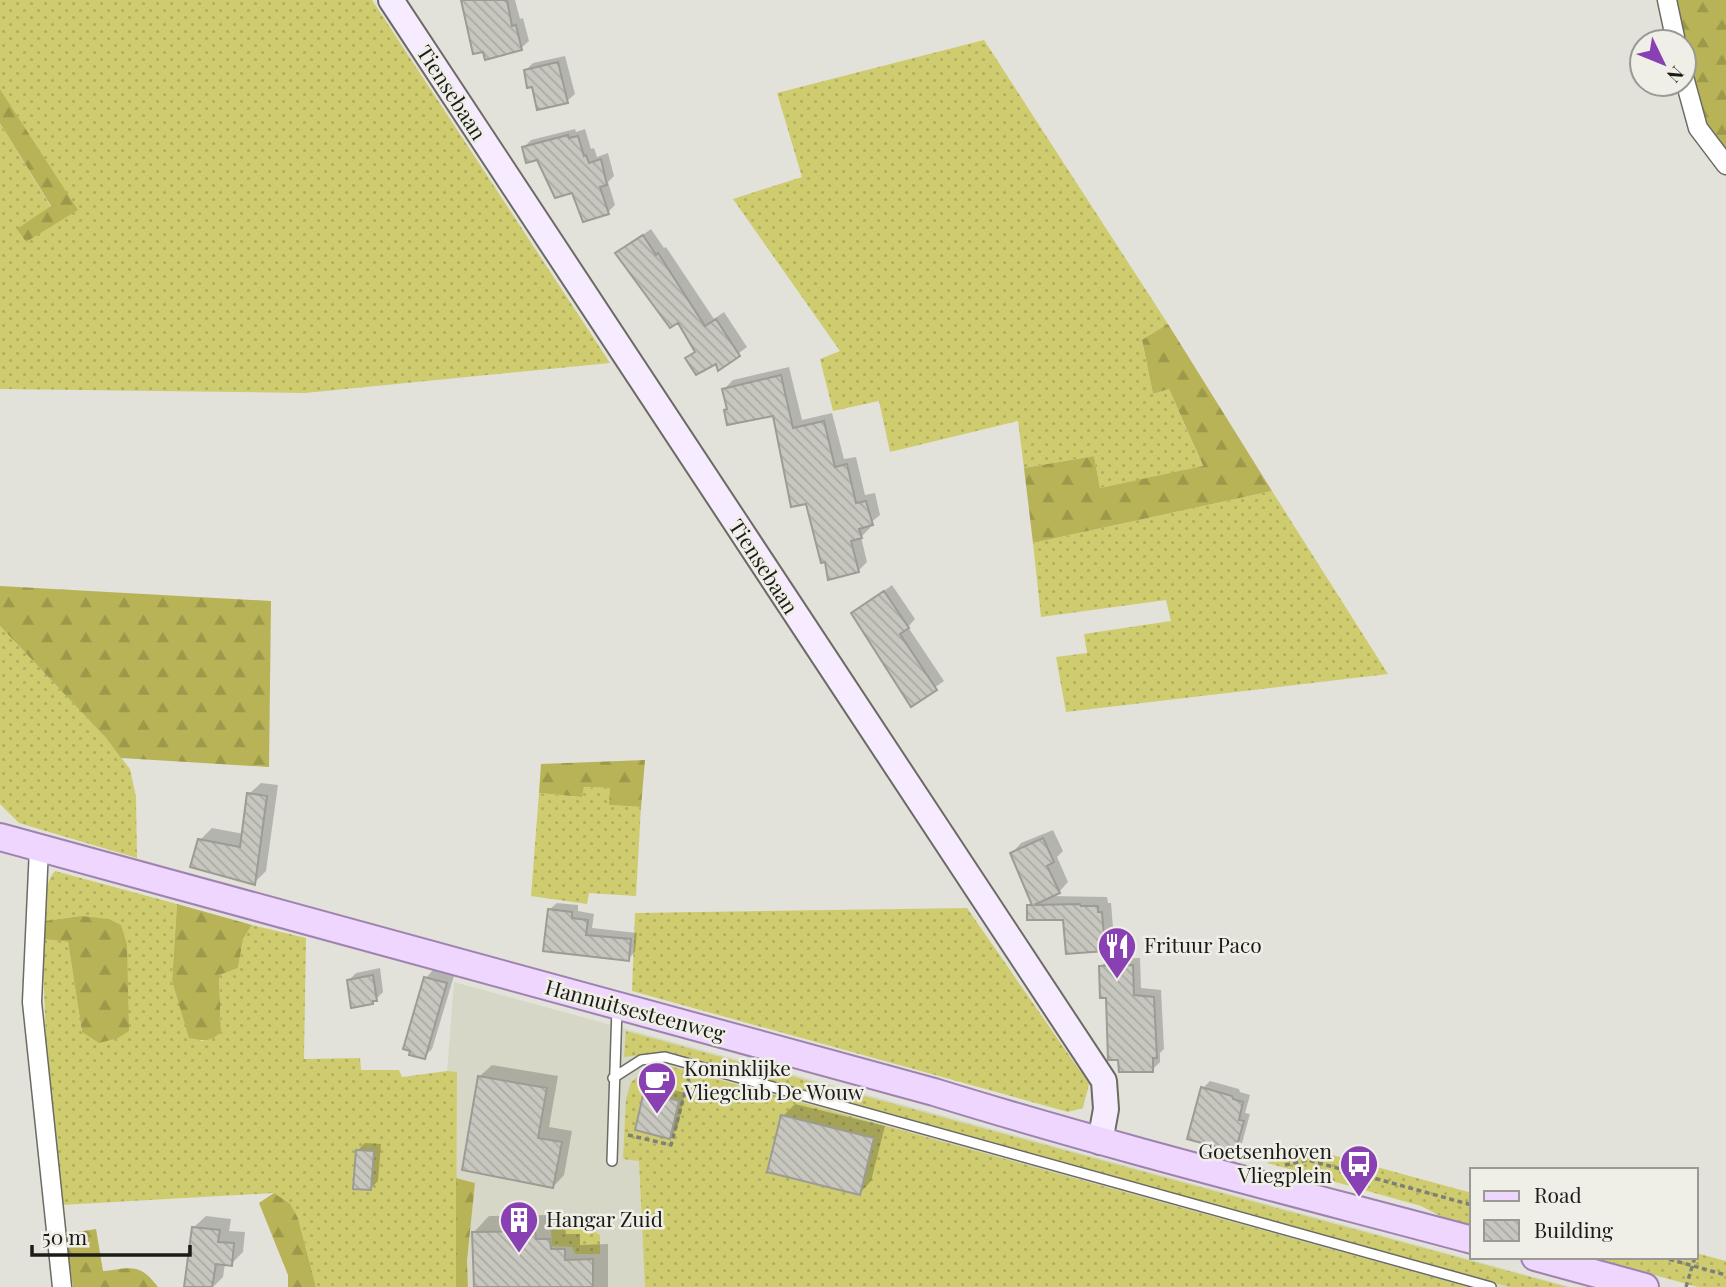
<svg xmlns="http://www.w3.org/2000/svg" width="1726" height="1287" font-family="'Playfair Display',serif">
<defs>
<pattern id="grass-dots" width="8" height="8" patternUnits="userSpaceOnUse" patternTransform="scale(1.75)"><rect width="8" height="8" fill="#cfcc6f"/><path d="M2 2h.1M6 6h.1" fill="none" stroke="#b1af5f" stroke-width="1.8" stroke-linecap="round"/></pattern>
<pattern id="forest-firs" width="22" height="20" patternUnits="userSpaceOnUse" patternTransform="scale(1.75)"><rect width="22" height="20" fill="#b7b356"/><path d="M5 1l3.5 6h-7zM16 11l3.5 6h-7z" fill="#9d994a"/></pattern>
<pattern id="building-back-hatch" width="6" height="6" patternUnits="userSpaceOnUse" patternTransform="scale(1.75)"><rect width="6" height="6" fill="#c7c7bf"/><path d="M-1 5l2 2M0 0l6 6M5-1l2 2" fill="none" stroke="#aaaaa3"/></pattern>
</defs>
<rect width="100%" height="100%" fill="#e2e2da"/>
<path fill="#d7d7c8" d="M454,982L1571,1287H468L467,1261L475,1183L456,1178L457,1073L447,1071Z"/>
<path fill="url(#grass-dots)" d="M0,0H372L610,363L305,393L0,389V123L51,207L18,229L77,210L0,89Z
M984,40L1168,324L1142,341L1153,394L1169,389L1203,467L1100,488L1094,456L1024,468L1018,421L890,452L879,401L833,411L820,359L840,351L733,199L802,177L777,93Z
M1272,491L1388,674L1066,712L1056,657L1087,653L1084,634L1171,621L1166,600L1041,617L1033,543Z
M0,626L106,738L130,769L136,797L137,858L19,823L0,804Z
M584,787L611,788L609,805L641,807L636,896L589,893L587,904L531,896L539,793L582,797Z
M55,871L177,904L172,981L190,1038L202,1041L221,1032L219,974L238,968L243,939L252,925L306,938L304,1059L360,1058L361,1070H399L402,1077L447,1071L457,1072L456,1287H316L298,1218L274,1193L61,1205L46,1042L42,939L68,942L82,1032L81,916L44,921C45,903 43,885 55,871Z
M967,908L1089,1084L1083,1108L1068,1112L632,991L635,913Z
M626,1031L1567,1287H1509L670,1052L624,1057Z
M654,1064L666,1065L1468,1287H645L639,1161L623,1159L626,1099L631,1082Z
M1296,1145L1472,1193V1226L1450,1221L1421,1206L1267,1163Z
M588,1228L600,1235V1254H575L572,1247L552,1246L551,1229Z
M1696,1253L1726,1261V1287H1698L1588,1257H1696Z"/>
<path fill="url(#forest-firs)" d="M1675,0H1726V153C1689,116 1685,49 1675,0Z
M0,89L78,210L26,242L17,229L51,206L0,123Z
M1168,324L1272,491L1033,543L1024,468L1094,456L1100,488L1203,466L1169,389L1153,394L1142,340Z
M0,586L271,601L269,767L121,758L106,738L0,626Z
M645,760L641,807L609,805L610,788L584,787L582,797L539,793L541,764Z
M177,904L252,925L243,939L238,968L219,975L221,1032C211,1042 202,1041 189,1038L172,981Z
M81,916L109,919L121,925L127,945L129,1031L118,1038L99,1043L82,1032L68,942L43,939L44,921Z
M456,1178L475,1183L467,1261L468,1287H456Z
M274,1193L290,1204L298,1218L316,1287H288V1275L259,1203Z
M96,1229L103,1271C131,1268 139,1262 158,1287H73L65,1234Z"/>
<path fill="#0003" d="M464,0H515L520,19L523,18L529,41L521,48Z
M565,56L575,94L567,101L534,85L525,71L533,63Z
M575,129L576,132L585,129L591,149L594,148L597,157L608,153L614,176L608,182L615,205L608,212L573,191L524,147L531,140Z
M651,229L664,248L666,247L714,319L724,312L747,347L719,368L717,361L687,358L696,350L678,320L618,253Z
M789,367L802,420L832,413L844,459L856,457L865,495L875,493L880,515L869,524L870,528L861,537L867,562L858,571L807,502L774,414L729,408L724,389L733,380Z
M892,585L915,619L908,627L944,681L911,704L853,614Z
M261,783L278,785L266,871L254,883L200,840L212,828L244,834L249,794Z
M1053,830L1063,851L1057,857L1068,882L1059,892L1050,896L1107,897L1108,903H1111L1114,940L1104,949L1065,918L1029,906L1033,903L1012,853L1021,843Z
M557,903L578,905V911L594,914L592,928L637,933L635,952L628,959L545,950L550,909Z
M1140,958L1141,988L1161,990L1164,1049L1160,1053V1062L1152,1070L1107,996L1101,966L1109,959Z
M380,968L383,992L372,1003L349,980L356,973Z
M433,970L454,976L432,1049L424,1057L426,978Z
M492,1065L558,1076L549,1127L572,1131L564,1175L553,1187L480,1076Z
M1210,1081L1239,1089L1240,1092L1250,1095L1245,1113L1250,1114L1242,1143L1235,1150L1203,1088Z
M653,1084L685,1093L677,1130L669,1137L645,1092Z
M795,1104L885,1126L871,1181L860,1193L783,1116Z
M365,1143L381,1144L378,1181L371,1188L357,1151Z
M550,1215L551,1224H565L566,1234H580V1245L608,1244V1287H475L474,1232L489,1216Z
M206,1216L231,1219L229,1231L245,1232L243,1252L231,1264H225L223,1277L213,1287H200L194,1227Z"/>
<path fill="url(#building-back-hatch)" stroke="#9c9c95" stroke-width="2" d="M461,0H507L512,26L516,25L522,50L485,60L483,52L473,54Z
M558,62L568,103L537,110L532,87L527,88L524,70Z
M568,135L569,138L578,136L584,156L586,155L589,163L601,159L607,185L600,187L609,214L583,222L572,193L555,198L537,160L526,163L522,147Z
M643,235L656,255L658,253L705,326L716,319L740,356L718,371L716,364L696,375L685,358L695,352L678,323L670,328L615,253Z
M781,375L793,428L824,421L835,467L847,464L856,503L866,501L873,525L859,529L862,538L851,541L859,572L828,580L825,562L821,563L806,504L791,507L773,416L727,425L724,410L727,409L722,389Z
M884,591L909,628L900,634L937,690L911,707L851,613Z
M247,793L267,796L255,885L190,867L198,839L240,847Z
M1043,838L1054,862L1047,866L1060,893L1034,905L1080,904L1081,906H1098V912H1102L1105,951L1066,954L1063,920H1027V905H1032L1010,853Z
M548,909L572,912V918L588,920L586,935L631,939L629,961L543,951Z
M1133,965L1134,995L1154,997L1157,1058H1153V1072H1119L1118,1060H1108L1106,998H1100L1099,966Z
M373,975L377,1001H373V1004L351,1008L347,980Z
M424,977L447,983L425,1059L409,1055L410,1051L403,1049Z
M478,1076L547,1088L538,1138L562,1142L553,1188L462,1170Z
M1201,1087L1232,1096L1233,1099L1243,1102L1239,1120L1244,1121L1235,1152L1187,1139Z
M644,1091L679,1101L670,1139L635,1130Z
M781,1115L874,1138L860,1195L767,1172Z
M356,1150L374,1151L371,1190L353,1189Z
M192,1227L220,1230L218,1242L234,1243L232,1266L216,1264L212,1287H184Z
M535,1231L536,1239H550L551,1249H565V1260L593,1259V1287H474L472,1232Z"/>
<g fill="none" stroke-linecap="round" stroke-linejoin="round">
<g stroke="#6b6b64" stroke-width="12">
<path id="lane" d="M613,1078L641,1060L665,1057L1491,1287
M612,1161L617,1008"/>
</g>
<g stroke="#6b6b64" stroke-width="21">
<path id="street" d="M1667,0L1676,42
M1684,77L1698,128L1726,165
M39,848L32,1002L62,1287"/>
</g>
<g stroke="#6b6b64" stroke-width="28">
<path id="secondary" d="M391,0L1104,1081L1106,1109L1100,1142"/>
</g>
<g stroke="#9d83ae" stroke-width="30">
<path id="primary" d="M0,837L934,1092C1112,1147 1292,1192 1472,1240
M1535,1257L1645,1287"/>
</g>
<path stroke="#7f7f7a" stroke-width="3.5" stroke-dasharray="5 3.5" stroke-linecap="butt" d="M628,1135L671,1145L689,1077
M1285,1165L1308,1160L1472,1205
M1696,1255V1254
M1661,1257L1726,1275
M1686,1287L1695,1257"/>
<use href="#lane" stroke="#fff" stroke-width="9"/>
<use href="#street" stroke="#fff" stroke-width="18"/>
<use href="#secondary" stroke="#f7ebff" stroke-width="24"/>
<use href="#primary" stroke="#eed6ff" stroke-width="26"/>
</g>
<defs>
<g id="restaurant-pin" transform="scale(2.0125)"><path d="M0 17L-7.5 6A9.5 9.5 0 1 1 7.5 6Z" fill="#8940b2" stroke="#efefe7"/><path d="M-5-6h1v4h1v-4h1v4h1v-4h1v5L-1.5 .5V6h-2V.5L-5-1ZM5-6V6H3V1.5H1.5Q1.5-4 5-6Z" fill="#fff"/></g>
<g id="cafe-pin" transform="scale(2.0125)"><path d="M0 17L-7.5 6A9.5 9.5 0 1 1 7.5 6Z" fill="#8940b2" stroke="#efefe7"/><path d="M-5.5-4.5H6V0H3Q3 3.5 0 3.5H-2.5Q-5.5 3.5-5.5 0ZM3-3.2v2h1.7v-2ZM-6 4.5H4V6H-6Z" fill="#fff"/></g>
<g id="bus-pin" transform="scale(2.0125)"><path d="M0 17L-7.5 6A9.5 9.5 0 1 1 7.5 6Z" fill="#8940b2" stroke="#efefe7"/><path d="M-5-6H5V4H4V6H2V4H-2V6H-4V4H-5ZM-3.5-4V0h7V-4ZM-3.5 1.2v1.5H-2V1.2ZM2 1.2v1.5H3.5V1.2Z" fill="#fff"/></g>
<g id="building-pin" transform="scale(2.0125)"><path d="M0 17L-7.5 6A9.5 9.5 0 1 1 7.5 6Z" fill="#8940b2" stroke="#efefe7"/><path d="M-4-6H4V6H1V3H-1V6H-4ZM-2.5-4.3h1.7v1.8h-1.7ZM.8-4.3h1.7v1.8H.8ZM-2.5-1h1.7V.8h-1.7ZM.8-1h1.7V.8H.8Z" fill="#fff"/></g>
</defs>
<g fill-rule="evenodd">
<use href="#restaurant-pin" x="1117" y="946"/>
<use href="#cafe-pin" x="657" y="1081"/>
<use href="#bus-pin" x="1359" y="1164"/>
<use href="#building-pin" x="519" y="1220"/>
</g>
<g text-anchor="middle" stroke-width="5" stroke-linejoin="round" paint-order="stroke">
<g font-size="21" fill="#1b1b18" stroke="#efefe7">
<text transform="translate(451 93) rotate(57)" y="7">Tiensebaan</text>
<text transform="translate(763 567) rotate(57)" y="7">Tiensebaan</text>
<text transform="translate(635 1011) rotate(15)" y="7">Hannuitsesteenweg</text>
</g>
<g font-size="21" fill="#1b1b18" stroke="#efefe7" text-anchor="start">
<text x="1144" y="953">Frituur Paco</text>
<text x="684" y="1076">Koninklijke<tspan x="684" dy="24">Vliegclub De Wouw</tspan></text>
<text x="1332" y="1159" text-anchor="end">Goetsenhoven<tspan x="1332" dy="24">Vliegplein</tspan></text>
<text x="546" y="1227">Hangar Zuid</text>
</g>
</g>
<rect x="1470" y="1168" width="228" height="91" fill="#efefe7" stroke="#9a9a94" stroke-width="2"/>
<rect x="1484" y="1191" width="35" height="10" fill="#eed6ff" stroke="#9a9a94" stroke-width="2"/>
<text x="1534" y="1203" font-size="21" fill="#1b1b18">Road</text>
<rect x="1484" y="1220" width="35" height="21" fill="url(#building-back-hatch)" stroke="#9a9a94" stroke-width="2"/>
<text x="1534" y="1238" font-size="21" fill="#1b1b18">Building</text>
<g transform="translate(1663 63) rotate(133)"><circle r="33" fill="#efefe7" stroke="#9a9a94" stroke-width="2"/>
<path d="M0-5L12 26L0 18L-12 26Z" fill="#8940b2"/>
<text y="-10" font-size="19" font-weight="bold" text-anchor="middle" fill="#1b1b18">N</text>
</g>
<path d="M32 1245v10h158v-10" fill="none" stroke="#1b1b18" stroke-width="3.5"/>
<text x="42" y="1245" font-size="21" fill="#1b1b18" stroke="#efefe7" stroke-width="5" paint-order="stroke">50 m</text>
</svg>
